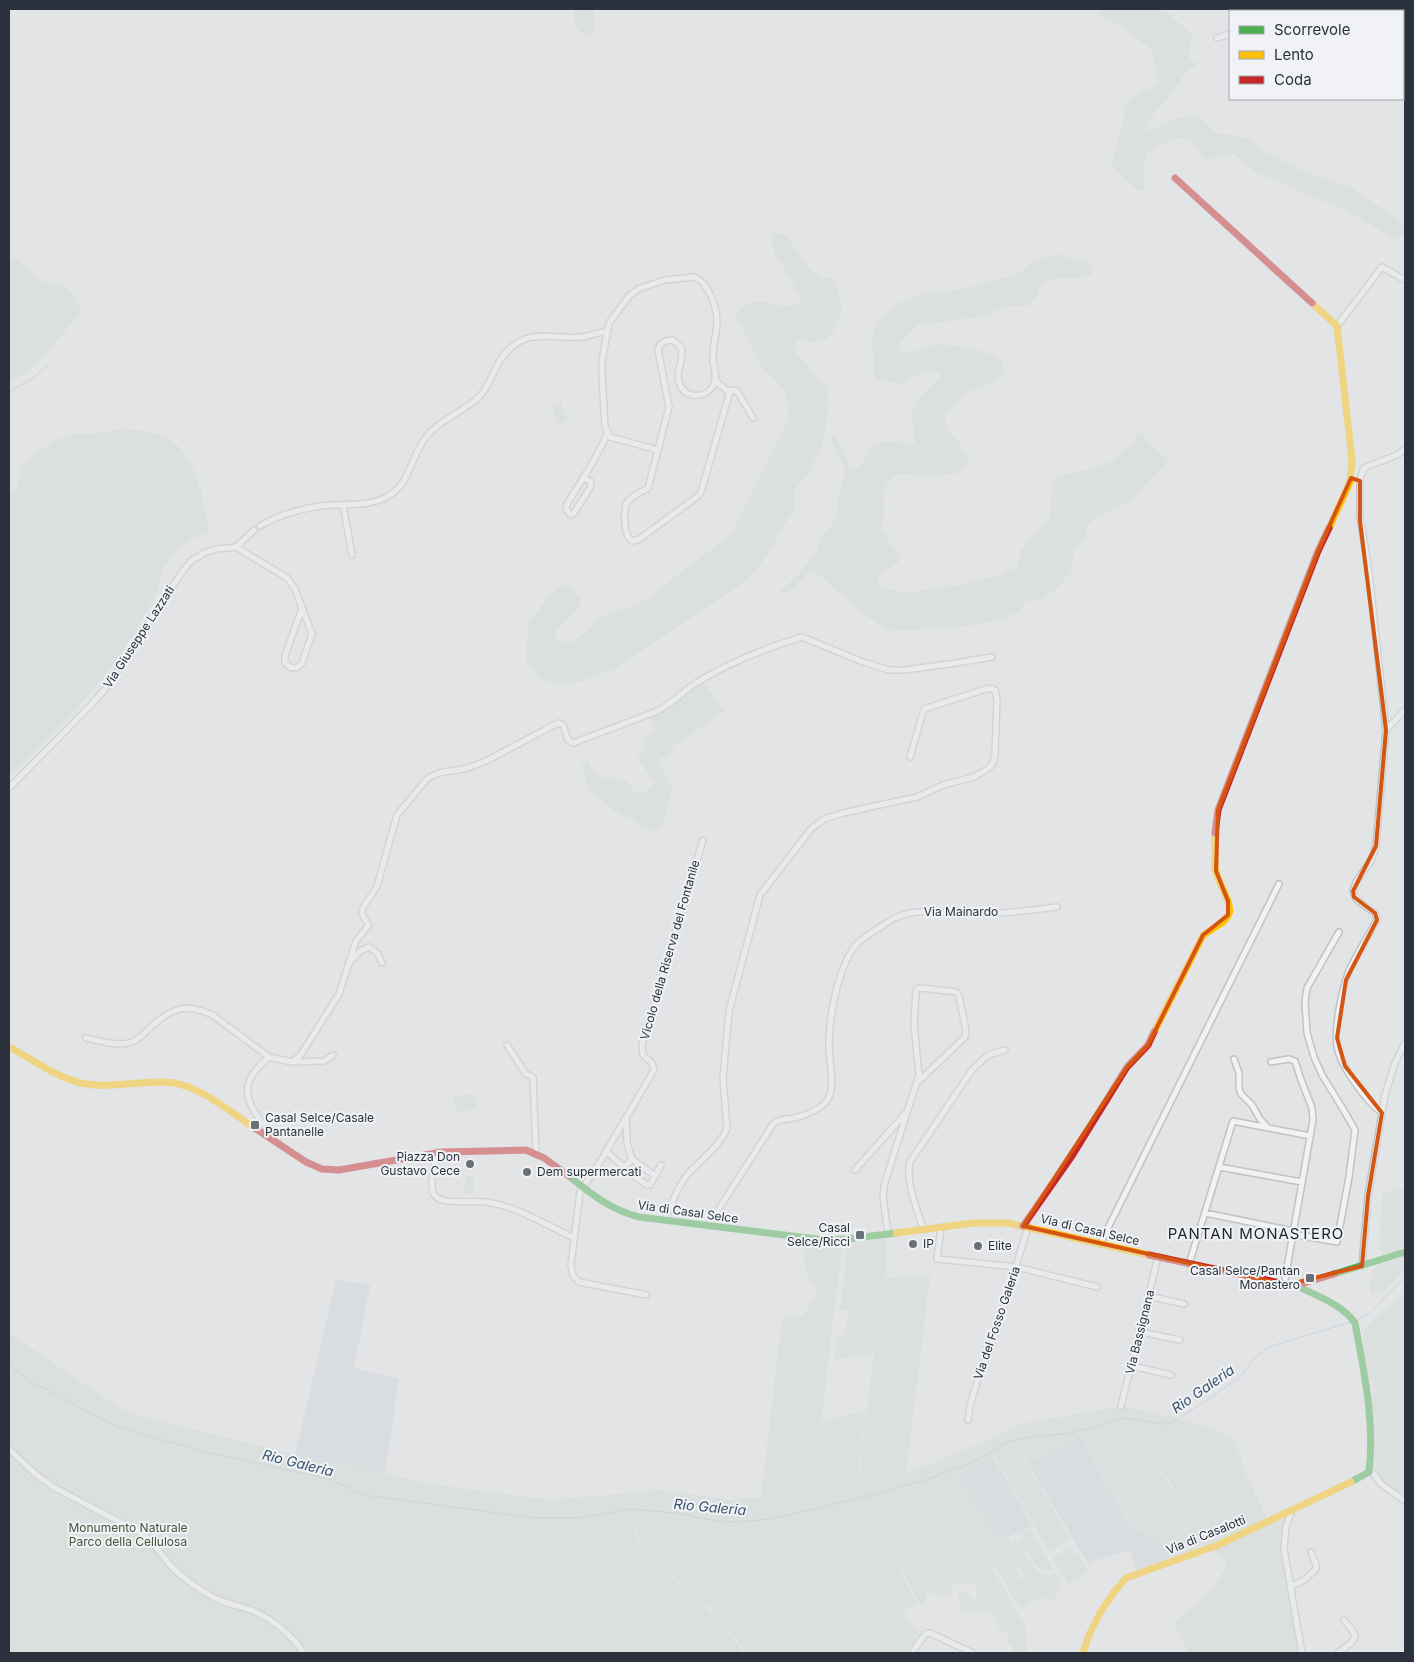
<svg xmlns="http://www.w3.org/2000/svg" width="1414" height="1662" font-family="Inter,sans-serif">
<rect width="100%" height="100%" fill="#e2e4e6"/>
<path fill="#d1d4d9" d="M336,1280L370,1285L354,1368L399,1379L385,1474L295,1455Z
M1077,1438L1081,1439L1133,1530L1155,1536L1171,1559L1137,1571L1129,1550L1091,1562L1090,1567L1027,1462Z
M992,1455L1033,1526L998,1541L958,1474Z"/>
<path fill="#d3dad2" d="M573,9H594L595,30L594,34C576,39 575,22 573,9Z
M1099,9H1163L1193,35L1189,48V61L1200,63L1185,72L1170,97L1157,108L1145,132L1175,119L1196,114L1215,133L1233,135L1252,140L1265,153L1311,174L1351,187L1404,224L1405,233L1397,240L1348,212L1252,170L1234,154L1205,160L1189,138H1174L1148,152L1143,163L1144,190H1138C1129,180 1118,175 1111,163L1117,147V137L1123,127L1124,106L1135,96L1156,85L1157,70L1151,48L1132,36L1121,26L1102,18Z
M775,233L787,236L807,267L821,277L832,278C835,284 839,290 840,296C844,310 837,336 821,341C813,343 802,340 794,340L796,353L827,388L829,406L822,445L808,475L795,489V507L768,554L756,570L743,583L618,667L583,681L557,686L537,676L527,662V644L529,622L551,594L561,586L572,589L580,597V608L555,631L556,640L572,642L590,629L600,617L629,607L648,598L730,535L789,417L786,393L774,379L763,370L760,362L735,316C754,286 777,313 799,304L802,299L774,252L771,242Z
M1057,254L1090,263L1093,270L1090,275C1077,281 1058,274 1044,283C1037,289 1036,300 1029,306H1010L979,317L918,325L900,342L901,352C913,354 922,347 934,345C949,343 991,350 1001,361C1003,364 1004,368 1005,372C999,384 983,385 972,391C963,395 943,413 945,423C946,431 955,437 959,443C963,448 966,454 969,460C967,465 965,469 959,472C949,477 912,475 899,474C879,481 886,501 884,516C883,520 882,524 882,528L888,536L889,544L897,551L901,558C896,568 886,567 879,574L878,585L882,588L896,591L917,592L927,589L965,585L974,581L1001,575L1018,566L1021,550L1038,530L1048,522L1051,513V495L1053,481L1057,476L1095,468L1108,463L1119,457L1123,450L1130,446L1138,435L1142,433L1145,440L1169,460L1129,502L1095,517L1087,526L1083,540L1074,551L1071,572L1053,592L1038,601H1026L1019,611L1000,620L960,627L888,631L863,613L812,569L792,590L781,594L780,591L799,574L818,550L820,536L831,526L837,511V499L841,490L844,475V466L831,442V438L835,436L842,448L850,468C863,471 867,454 872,444C884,440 897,441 909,445L915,442C915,432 911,421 913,411C914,397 933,389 940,377L939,372L922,373L901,385H897L894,382L876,380L874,375L872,339L877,322L891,308L899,303L921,293L960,290L1016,275L1031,264L1049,256Z
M9,257C31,263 33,286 64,285L73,293L81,310L77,317L36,365L9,383Z
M561,402L568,420L558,424L551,405Z
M122,429C178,431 193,452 204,504C205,513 209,521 210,530L206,534L196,537L182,545L173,555L162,571L156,594L150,606L120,656L78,708L9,777V492L17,487C19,481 19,475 21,469C28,455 57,438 72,434C81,432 90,435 99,433C107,433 114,430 122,429Z
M703,681L724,711L673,747V751L658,760L672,788L665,819L659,830H652L615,811L589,790L582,763L588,761C593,769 598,778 609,779C613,779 618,778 621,779C630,782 632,792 640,795L655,783L637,757L646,749L642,740L654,732L650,717L671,706Z
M474,1093L478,1107L457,1112L453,1098Z
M466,1176H473L474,1194H463Z
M1405,1187V1247L1381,1255L1379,1242L1383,1193Z
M887,1238L885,1278L930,1275L906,1474L982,1443L1021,1424L1121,1406L1168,1416L1207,1426L1235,1440L1248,1479L1269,1523L1285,1516L1287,1519L1282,1541L1283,1551L1299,1653H1188L1174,1623L1215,1586L1228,1563L1217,1552L1206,1548L1198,1535L1202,1544L1198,1550L1171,1558L1155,1536L1134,1529L1082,1440L1137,1450L1150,1456L1179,1499L1173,1486L1150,1455L1137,1449L1077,1438L1027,1461L1015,1443L958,1474L1034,1601L1020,1609L997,1569L988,1560L1027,1630V1653H1012L1013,1648L1007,1641L1009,1634L999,1629L995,1616L983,1611H960V1604L957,1594L968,1591L969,1598L976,1600L977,1586L965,1583L952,1585L953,1592L936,1598L934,1593L930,1592L926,1594L925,1598L926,1602L920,1604L903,1572L913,1570L900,1572L917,1602L903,1612L922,1638L911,1649L910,1653H747L712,1609L652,1560L640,1543L633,1515L632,1514L639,1545L653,1563L693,1595L716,1616L744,1653H9V1333L124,1411L298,1456L437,1485L551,1500L660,1490L731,1500L824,1491L828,1490L761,1496L782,1320C792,1313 806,1322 809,1304C827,1296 807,1280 805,1269C804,1261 805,1252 805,1244L822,1245L820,1251L823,1245L840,1244L842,1246L821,1422L831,1420L836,1417L866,1411L857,1484L853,1485L879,1480L858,1484L874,1354L834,1359L837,1337L843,1336L844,1331L846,1330L848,1310L840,1311L848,1244Z
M1405,1256V1269L1385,1289L1370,1295C1369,1287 1370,1273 1375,1267Z
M1405,1293V1497L1381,1480L1378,1475L1376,1473L1373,1425L1376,1424V1419L1373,1418L1371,1394L1376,1391V1388L1370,1386L1378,1382L1371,1381L1368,1376C1366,1364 1359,1337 1366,1327Z
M1015,1444L1071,1540L1049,1551L994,1455Z
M1030,1529L1053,1569C1038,1575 1033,1560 1026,1550L1024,1552L1036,1571L1035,1572L1050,1576L1051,1574H1056L1061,1582L1056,1597L1050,1601L1046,1597L1041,1601L1039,1599L1035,1601L1021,1579L1032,1573L1025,1576L1020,1567L1016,1570L999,1541L1007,1537L1011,1544L1018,1541L1023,1536L1022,1534L1018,1536L1017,1533Z
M1069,1548L1073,1555L1077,1553L1088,1570L1082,1578L1068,1585L1053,1558L1056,1555Z"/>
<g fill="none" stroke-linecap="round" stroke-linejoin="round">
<path stroke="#b3c1ce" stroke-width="1" d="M9,392L33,378L48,365
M1357,1320L1370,1313L1405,1278
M9,1365L32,1382L115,1426L201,1451L330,1479L364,1495L535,1518H579L630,1509L676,1513L718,1521L736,1522L771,1519L872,1495L925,1480L961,1467L982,1457L1007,1442L1030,1437L1072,1433L1124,1418L1162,1424H1167L1177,1420L1240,1377L1254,1359L1268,1347L1351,1322"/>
<g stroke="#c0c2c4" stroke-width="8">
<path id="street" d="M1236,9V11
M1397,11V9
M1403,25H1405
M1217,38L1230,34
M1403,54H1405
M694,277C709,282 717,308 717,323C716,334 713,346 713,358C713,366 718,376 714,384C707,398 687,400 680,385C674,372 685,360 681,347L672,340C665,340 660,343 658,350L669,407L658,450L610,437L605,426L602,376V361L609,323L630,295L638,289L665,280Z
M1337,326L1382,267L1405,280
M715,381L729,392
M658,450L648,488L632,497L626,504C624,514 623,535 632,541L638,540L698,496L701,492L730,391L734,390L737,391L753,418
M583,478L590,481L591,486L574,513L571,515L567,510L566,506C580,482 597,459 607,434
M343,505L352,555
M260,526C282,513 306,507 332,505C350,504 372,506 388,496C410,484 410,459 424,440C437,421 461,413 478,398C490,387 492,372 501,359C524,326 549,339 581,337C590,337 597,331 607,332
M236,547L254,530
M1386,730L1405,710
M9,788L91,705L106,688L182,572L191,561L204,553L216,549L236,547L287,578L295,589L312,634L302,663L298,667L291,668L285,663V656L302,608
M349,963L360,951L369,947L378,954L382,963
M86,1038C100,1041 119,1047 132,1042C140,1039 145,1032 151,1027C171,1008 187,1002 214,1016L269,1057
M507,1045L526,1074L533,1077L536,1153
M1234,1059L1239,1073V1088L1241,1094L1252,1105L1260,1119L1267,1127
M293,1062L324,1061L333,1055
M1271,1062L1289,1059L1295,1061L1300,1077L1312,1108L1313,1120L1284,1285
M1382,1113C1366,1101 1341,1067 1337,1047C1334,1027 1342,989 1349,971C1357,953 1368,937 1377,920L1375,913L1356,899L1353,891L1356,882L1372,859L1376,846L1386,730L1369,572L1360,516V479L1363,470L1366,467L1397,455L1405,449
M278,1141C263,1123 236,1099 253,1074C257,1068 263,1062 269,1057L292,1062L300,1056L339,994L356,941L369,925C366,921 361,915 362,910C362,907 374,893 377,886L397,815L428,778L439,773L468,768L486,761L558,723L563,725L568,740L573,743L655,712C671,705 682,692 696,683C729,663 765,648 802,637L863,662L889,670H904L949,664L992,657
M606,1151L629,1172L647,1185H650L661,1165
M437,1152C435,1163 427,1189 436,1197C445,1205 474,1200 485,1202C512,1204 549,1226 574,1238
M632,1159L655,1176
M625,1167L632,1159L627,1143L626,1118
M1219,1167L1302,1182
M855,1170L905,1114
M1205,1213L1293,1231
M665,1220C671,1205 677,1188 687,1175C700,1160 720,1147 727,1128L723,1077L729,1011L760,895L811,829L824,819L843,813L917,797L943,785L974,777L989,768L993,763L995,754L997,700L995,690L989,688L924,709L910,757
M708,1226L773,1124C779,1119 786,1119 794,1118C806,1115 823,1109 829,1097C835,1084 829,1059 829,1044C829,1017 838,968 855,946C862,938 871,933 879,928C889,921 898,915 910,913C928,909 948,914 966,914C996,914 1027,911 1057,907
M941,1227L937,1259L1016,1267L1097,1287
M923,1229C918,1212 905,1180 910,1162L972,1070L988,1055L1005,1050
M888,1234L883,1197L885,1182L919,1075L914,1025L916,991L917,989L921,988L957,992L959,996L966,1031L965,1037L918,1082
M1293,1234L1337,1242L1349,1177L1355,1130L1343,1109L1322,1075L1314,1057L1307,1033L1305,1002L1307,988L1339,932
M1100,1244L1279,884
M1189,1264L1233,1121L1310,1136
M1362,1266L1368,1196L1385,1095L1395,1063L1405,1043
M646,1295L579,1282L573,1276L571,1265L580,1192L600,1162L654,1070L652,1063L643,1055L642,1044L703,840
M1148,1296L1184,1304
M1140,1332L1180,1340
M1132,1366L1171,1375
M1121,1406L1158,1257
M968,1420L970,1406L981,1368L990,1350L1028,1227
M9,1449L33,1472L53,1487L143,1534C155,1543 161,1555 171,1566C180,1576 193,1585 204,1592C219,1602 235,1605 251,1610C273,1619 291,1635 304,1653
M1370,1469L1381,1484L1405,1501
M1292,1510L1286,1527L1284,1549L1302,1653
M1291,1586L1304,1580L1316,1569V1565L1311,1552
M912,1653L925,1634L930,1633L973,1653
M1338,1653L1351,1643L1355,1637L1353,1631L1344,1620"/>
</g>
<use href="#street" stroke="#f0f2f3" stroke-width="5"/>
<path stroke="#4caf50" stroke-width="7" d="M569,1176C591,1194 611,1210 639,1217L825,1240L847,1239L896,1233
M1334,1274L1405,1252
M1295,1285C1316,1296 1341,1303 1355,1323C1364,1372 1375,1422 1369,1472L1351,1482"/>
<path stroke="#ffc107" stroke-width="7" d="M1312,303L1337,326L1352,460L1350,482L1329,528
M1154,1032L1203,935L1223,922L1228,916L1230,911L1228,901L1219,881L1215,869V833
M9,1047C32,1059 56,1077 81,1083C108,1089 137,1081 165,1082C196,1083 228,1110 253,1127
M896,1233L973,1223H1008L1149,1255
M1083,1653L1089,1635L1100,1613L1114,1592L1126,1578L1218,1545L1351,1482"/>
<path stroke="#c62828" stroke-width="7" d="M1175,178L1312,303
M1215,833L1218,810L1318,551L1329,528
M253,1127L306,1162L322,1169L339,1170L442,1152L526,1150L544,1158L569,1176
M1023,1226L1072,1156L1127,1067L1148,1045L1154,1032
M1149,1255L1290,1285L1304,1283L1334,1274"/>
</g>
<path d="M0 0H1414V1662H0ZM1351,478L1360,481V521L1386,730L1376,846L1353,891L1354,897L1375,913L1377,920L1346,980L1337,1038L1345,1066L1382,1113L1368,1196L1362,1266L1287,1285L1023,1226L1127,1067L1148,1045L1203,935L1228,915V901L1216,871L1218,810L1318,551Z" fill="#e2e4e6" fill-opacity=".55" fill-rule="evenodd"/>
<path fill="none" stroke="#d55511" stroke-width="4" stroke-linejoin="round" d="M1351,478L1360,481V521L1386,730L1376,846L1353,891L1354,897L1375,913L1377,920L1346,980L1337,1038L1345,1066L1382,1113L1368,1196L1362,1266L1287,1285L1023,1226L1127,1067L1148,1045L1203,935L1228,915V901L1216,871L1218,810L1318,551Z"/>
<g fill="#6b7078" stroke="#f0f2f5" stroke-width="2">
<rect x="250" y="1120" width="10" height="10" rx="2.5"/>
<circle cx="470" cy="1164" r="5"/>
<circle cx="527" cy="1172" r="5"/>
<rect x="855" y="1230" width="10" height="10" rx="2.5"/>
<circle cx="913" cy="1244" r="5"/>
<circle cx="978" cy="1246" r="5"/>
<rect x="1305" y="1273" width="10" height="10" rx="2.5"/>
</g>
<g text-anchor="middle" stroke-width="4" stroke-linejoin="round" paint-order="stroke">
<g font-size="12" fill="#2b323d" stroke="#f0f2f5">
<text transform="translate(139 637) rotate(-57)" y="4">Via Giuseppe Lazzati</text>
<text x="961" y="916">Via Mainardo</text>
<text transform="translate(670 950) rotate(-74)" y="4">Vicolo della Riserva del Fontanile</text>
<text transform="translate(688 1212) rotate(8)" y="4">Via di Casal Selce</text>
<text transform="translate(1090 1230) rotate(13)" y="4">Via di Casal Selce</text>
<text transform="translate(997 1323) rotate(-71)" y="4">Via del Fosso Galeria</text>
<text transform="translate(1140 1332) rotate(-76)" y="4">Via Bassignana</text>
<text transform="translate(1206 1535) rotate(-22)" y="4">Via di Casalotti</text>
</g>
<g font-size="12" fill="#2b323d" stroke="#f0f2f5" text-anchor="start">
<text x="265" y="1122">Casal Selce/Casale<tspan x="265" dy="14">Pantanelle</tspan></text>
<text x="460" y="1161" text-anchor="end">Piazza Don<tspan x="460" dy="14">Gustavo Cece</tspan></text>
<text x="537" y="1176">Dem supermercati</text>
<text x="850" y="1232" text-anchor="end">Casal<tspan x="850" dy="14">Selce/Ricci</tspan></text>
<text x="923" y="1248">IP</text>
<text x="988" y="1250">Elite</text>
<text x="1300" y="1275" text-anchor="end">Casal Selce/Pantan<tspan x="1300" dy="14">Monastero</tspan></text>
</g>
<g font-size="12" fill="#405739" stroke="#f0f2f5">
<text x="128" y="1532">Monumento Naturale<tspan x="128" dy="14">Parco della Cellulosa</tspan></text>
</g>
<g font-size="14" font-style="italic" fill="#39526d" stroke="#f0f2f5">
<text transform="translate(1203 1389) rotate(-35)" y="5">Rio Galeria</text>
<text transform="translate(298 1463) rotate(14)" y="5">Rio Galeria</text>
<text transform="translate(710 1507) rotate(5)" y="5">Rio Galeria</text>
</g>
<g font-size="15" letter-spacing="1" fill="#1d232e" stroke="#f0f2f5">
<text x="1256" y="1239">PANTAN MONASTERO</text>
</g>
</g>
<rect width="1414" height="1662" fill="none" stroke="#2b323d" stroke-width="20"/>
<rect x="1229" y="10" width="175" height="90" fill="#f0f2f5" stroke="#a1a5ab"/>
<rect x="1239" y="26" width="25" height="8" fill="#4caf50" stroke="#a1a5ab"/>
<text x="1274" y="35" font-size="15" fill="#2b323d">Scorrevole</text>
<rect x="1239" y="51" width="25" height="8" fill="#ffc107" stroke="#a1a5ab"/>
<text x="1274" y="60" font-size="15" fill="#2b323d">Lento</text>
<rect x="1239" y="76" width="25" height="8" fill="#c62828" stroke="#a1a5ab"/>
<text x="1274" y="85" font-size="15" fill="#2b323d">Coda</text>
</svg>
